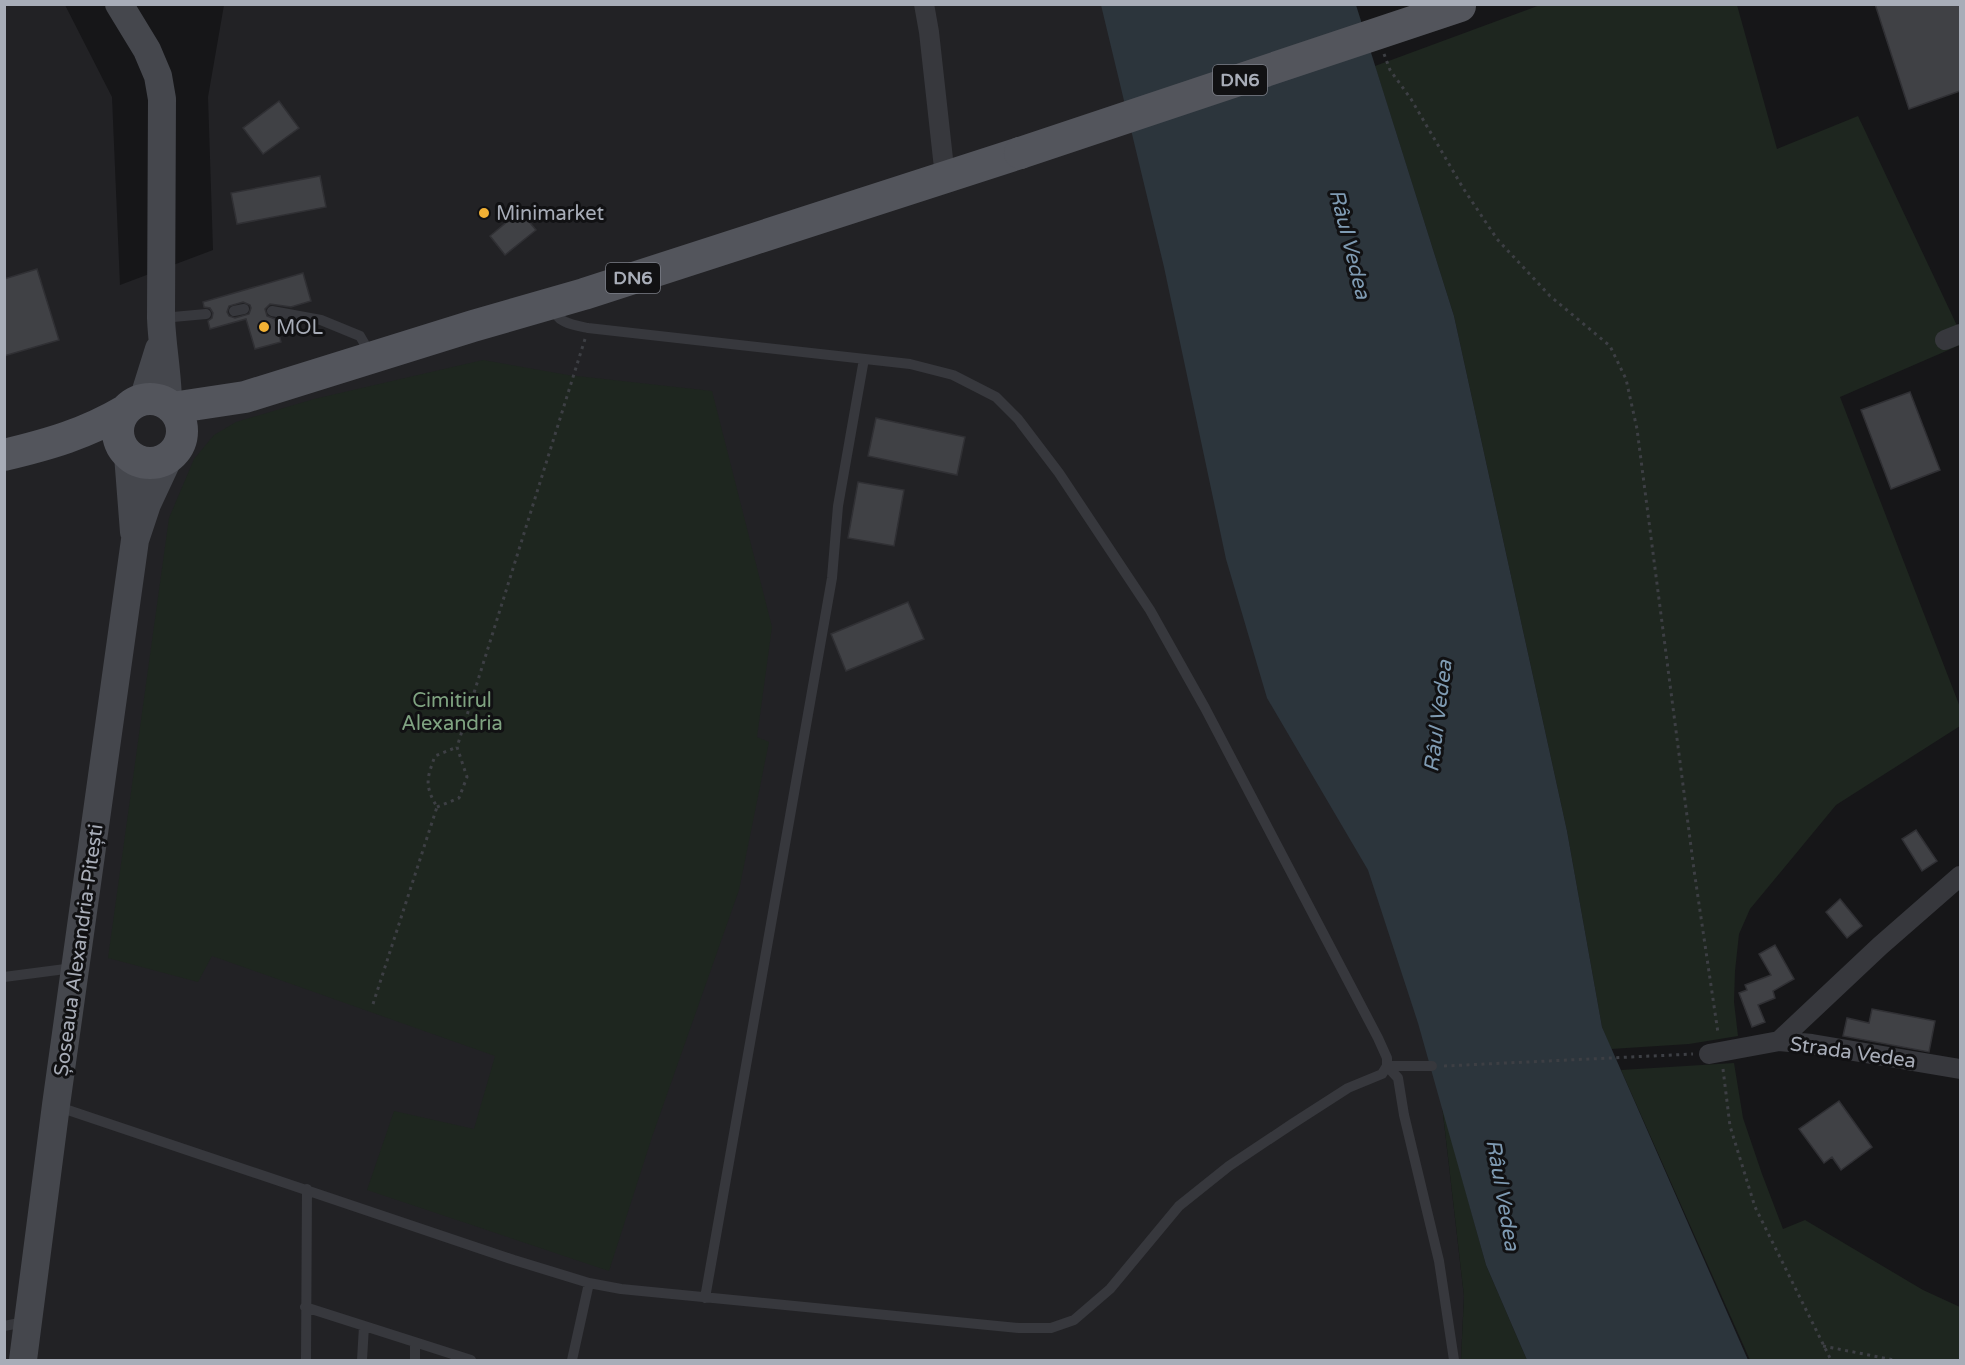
<svg xmlns="http://www.w3.org/2000/svg" width="1965" height="1365" font-family="'Varela Round',sans-serif">
<rect width="100%" height="100%" fill="#161618"/>
<path fill="#222225" d="M5,5H65L112,97L120,285L213,250L208,97L224,5H1327L1442,1105L1464,1296L1461,1360H5Z"/>
<path fill="#1e261f" d="M1540,5H1737L1777,149L1858,116L1960,332V345L1840,397L1960,707V726L1836,805L1750,909L1739,934L1735,971L1734,1002L1738,1036L1689,1044L1611,1049L1602,1027L1567,831L1454,316L1375,66Z
M483,360L568,375L712,391L772,627L757,737L769,742L739,890L652,1137L609,1271L367,1190L394,1111L474,1129L495,1056L212,956L198,982L108,958L169,518L194,459L214,435L236,422L314,399Z
M1734,1063L1743,1118L1762,1174L1783,1229L1805,1220L1923,1290L1960,1307V1360H1750L1621,1070Z
M1442,1105L1486,1265L1527,1360H1461L1464,1296Z"/>
<path fill="#2c353c" d="M1101,5H1356L1454,316L1567,831L1602,1027L1748,1360H1527L1486,1265L1418,1023L1368,870L1267,698L1226,559L1164,267Z"/>
<path fill="#404145" stroke="#303034" stroke-width="1.5" fill-rule="evenodd" d="M1875,4H1960V91L1909,109Z
M279,101L299,128L263,154L243,128Z
M320,176L326,207L237,224L231,193Z
M520,211L536,230L505,255L490,236Z
M37,269L59,340L4,356V279Z
M303,273L311,301L291,307L270,304L265,309L267,316L275,319L281,342L255,349L246,319L210,329L208,321L212,318L213,313L210,308L204,307L203,302ZM243,302L250,305L251,308L249,314L235,318L229,316L227,312L229,306Z
M1910,392L1940,470L1891,489L1861,410Z
M876,418L965,437L957,475L868,456Z
M858,482L904,490L894,546L848,538Z
M908,602L924,639L846,671L831,634Z
M1916,830L1937,861L1922,871L1902,839Z
M1840,899L1862,926L1847,938L1826,912Z
M1775,945L1794,979L1773,991L1775,998L1758,1005L1765,1022L1752,1027L1739,993L1747,990L1745,985L1771,975L1759,954Z
M1872,1009L1935,1021L1929,1052L1843,1036L1847,1018L1869,1023Z
M1839,1101L1872,1147L1841,1170L1832,1157L1824,1163L1799,1129Z"/>
<g fill="none" stroke-linecap="round" stroke-linejoin="round">
<path stroke="#3d3f44" stroke-width="3" stroke-dasharray="3 4.5" stroke-linecap="butt" d="M1384,54L1390,70L1411,99L1463,188L1497,239L1550,296L1610,346L1626,379L1637,429L1694,870L1718,1033
M437,807L459,798L467,777L457,747L585,339
M373,1004L437,807C424,785 427,778 435,756L457,747
M1444,1066L1693,1054
M1723,1069L1730,1126L1755,1207L1831,1360
M1823,1346L1894,1360"/>
<path stroke="#37383d" stroke-width="10" d="M234,311L244,309
M272,311L321,320L360,336L371,355
M162,318L206,314
M4,977L73,968
M1387,1066L1398,1078L1404,1115L1439,1261L1454,1360
M1387,1066H1432
M56,1106L514,1260L589,1283L621,1289L1019,1328H1051L1074,1320L1110,1289L1179,1206L1229,1166L1292,1124L1348,1088L1382,1074L1387,1066V1058L1378,1038L1205,708L1150,610L1059,473L1018,419L996,397L953,375L910,364L588,328C573,325 556,323 552,306
M705,1298L832,578L838,506L864,359
M305,1307L471,1360
M4,1326L25,1322
M306,1360L307,1189
M362,1360L364,1326
M415,1360V1343
M572,1360L589,1283"/>
<path stroke="#37383d" stroke-width="20" d="M924,4L929,32L945,177
M1945,340L1960,334
M1779,1041L1880,946L1960,876
M1709,1054L1779,1041L1812,1044L1960,1069"/>
<path stroke="#45474d" stroke-width="28" d="M119,4L147,50L158,76L162,99L161,318C162,347 168,375 168,404
M143,400L159,349
M128,455L134,532
M23,1360L56,1105L135,540L147,504L168,459"/>
<path stroke="#53555c" stroke-width="32" d="M118 431a32 32 0 1 1 64 0a32 32 0 1 1-64 0Z
M172,408L245,397L473,326L584,294L1020,153
M4,455C50,444 85,434 126,410"/>
<path stroke="#53555c" stroke-width="32" d="M1020,153L1460,6"/>
</g>
<g fill="#f2b134" stroke="#111113" stroke-width="2">
<circle cx="484" cy="213" r="6"/>
<circle cx="264" cy="327" r="6"/>
</g>
<g text-anchor="middle" stroke-width="6" stroke-linejoin="round" paint-order="stroke">
<g fill="#111113" stroke="#7b7e86" stroke-width="1.5">
<rect x="1213" y="65" width="54" height="30" rx="4.5"/>
<rect x="606" y="263" width="54" height="30" rx="4.5"/>
</g>
<g font-size="18" font-weight="bold" fill="#a8adb8">
<text x="1240" y="86">DN6</text>
<text x="633" y="284">DN6</text>
</g>
<g font-size="20" fill="#a8adb8" stroke="#111113" text-anchor="start">
<text x="496" y="220">Minimarket</text>
<text x="276" y="334">MOL</text>
</g>
<g font-size="20" fill="#7fa381" stroke="#111113">
<text x="452" y="707">Cimitirul<tspan x="452" dy="23">Alexandria</tspan></text>
</g>
<g font-size="20" fill="#a8adb8" stroke="#111113">
<text transform="translate(78 950) rotate(-82)" y="7">Șoseaua Alexandria-Pitești</text>
<text transform="translate(1853 1052) rotate(8)" y="7">Strada Vedea</text>
</g>
<g font-size="21" font-style="italic" fill="#7f9bb3" stroke="#111113">
<text transform="translate(1350 244) rotate(76)" y="7">Râul Vedea</text>
<text transform="translate(1438 716) rotate(-83)" y="7">Râul Vedea</text>
<text transform="translate(1503 1195) rotate(80)" y="7">Râul Vedea</text>
</g>
</g>
<rect width="1965" height="1365" fill="none" stroke="#a8adb8" stroke-width="12"/>
</svg>
